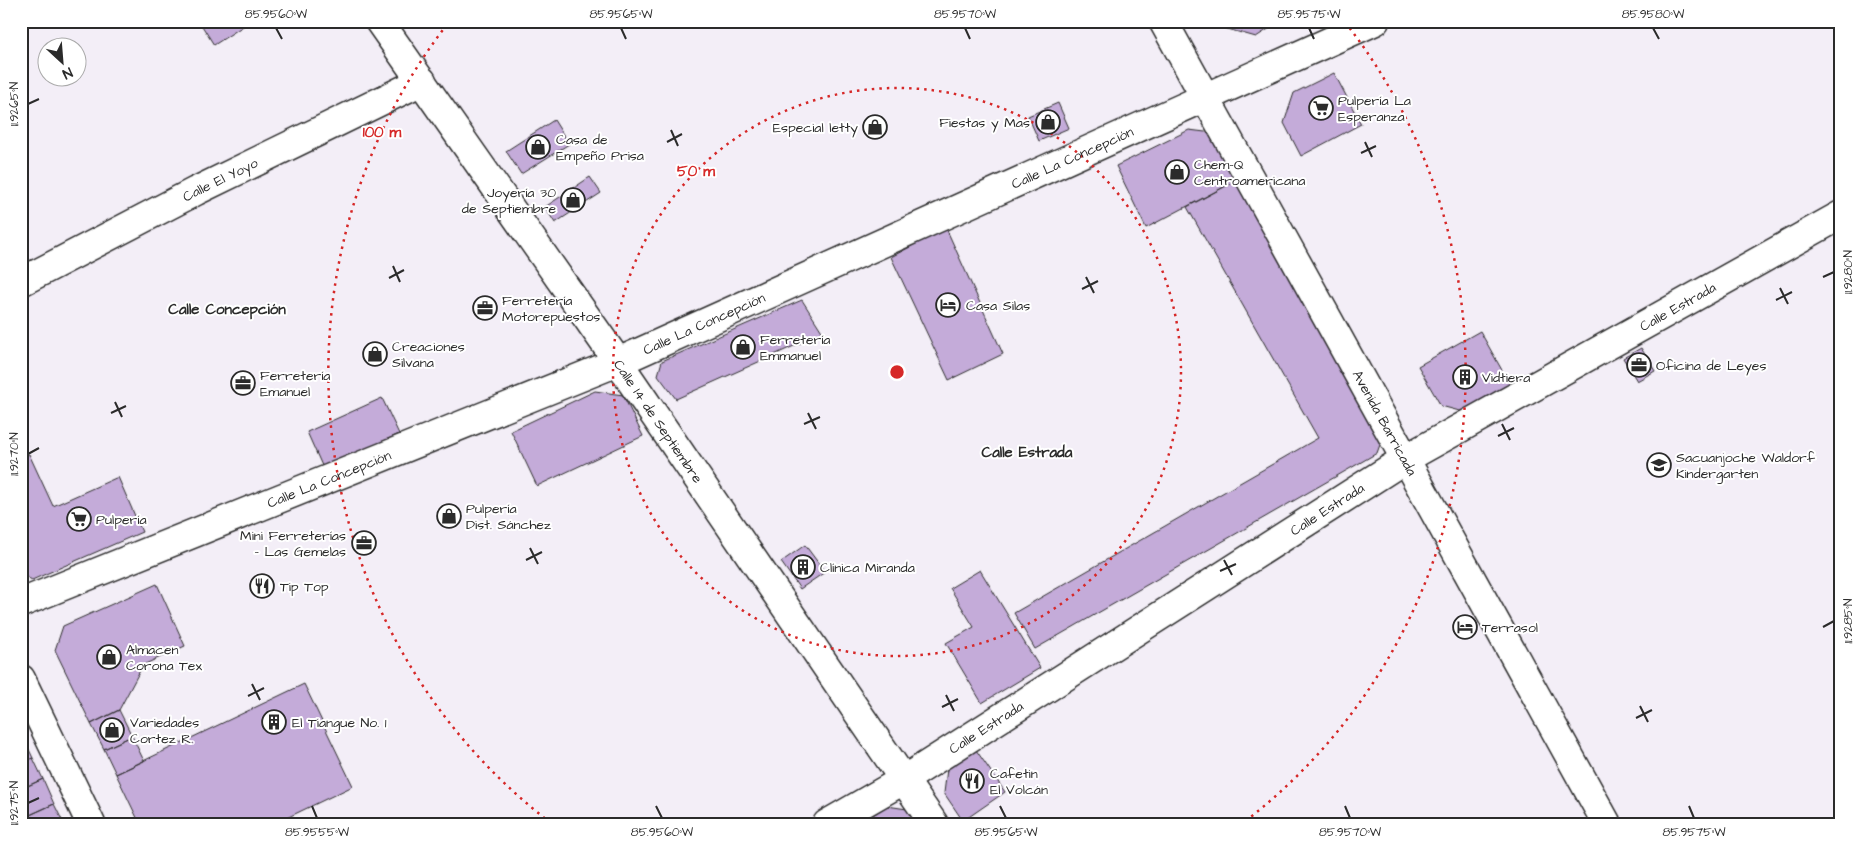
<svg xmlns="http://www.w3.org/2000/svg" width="1862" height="845" font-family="'Architects Daughter',sans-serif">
<rect width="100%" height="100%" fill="#f3eef7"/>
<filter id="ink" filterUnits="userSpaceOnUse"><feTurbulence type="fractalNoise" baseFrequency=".02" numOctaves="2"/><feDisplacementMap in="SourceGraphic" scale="10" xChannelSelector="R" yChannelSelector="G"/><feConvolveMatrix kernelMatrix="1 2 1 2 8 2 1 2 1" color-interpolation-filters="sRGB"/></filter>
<g filter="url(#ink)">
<path fill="#c4abd9" stroke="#2b2b2b" d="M199,21H251L214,45Z
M1220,21H1281L1256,37L1224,28Z
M1334,73L1361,124L1301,156L1284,123L1294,93Z
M1058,103L1069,128L1039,141L1028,116Z
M554,120L569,144L521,174L506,151Z
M1189,130L1213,133L1239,179L1146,228L1116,166Z
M590,177L601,193L555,223L545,207Z
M1239,179L1382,439L1377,453L1035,649L1014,613L1318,438L1187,207Z
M946,228L1003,354L949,380L891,257Z
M802,300L823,333L676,399L658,375L662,361Z
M1480,331L1512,388L1467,413L1441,406L1418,366Z
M1641,348L1655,371L1637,381L1623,358Z
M595,391L623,395L643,436L537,486L511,431Z
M382,398L399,434L323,468L307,432Z
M29,454L53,506L118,477L142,532L32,580L21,574V458Z
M805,545L825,572L800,589L781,562Z
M980,570L1040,668L982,703L946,643L974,627L950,588Z
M157,584L185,646L143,665L119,710L91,724L55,650L63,626Z
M304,684L353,786L274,824H140L116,774Z
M119,710L132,736L104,749L91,724Z
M21,733L33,758L21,763Z
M132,736L144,761L116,774L104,749Z
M976,750L1005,792L963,821L944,793L947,769Z
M33,758L43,779L21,789V763Z
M43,779L54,804L21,819V789Z
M54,804L64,824H21V819Z
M887,806L907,809L916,824H859Z"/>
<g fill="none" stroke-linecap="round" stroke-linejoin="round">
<g stroke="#2b2b2b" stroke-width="31">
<g id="street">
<path id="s1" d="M1163,21L1607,824"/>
<path id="s2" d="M21,282L196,191L422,81"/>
<path id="s3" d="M21,603L618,362L1375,21"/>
<path id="s4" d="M827,824L905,779L1405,459L1841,215"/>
</g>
</g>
<g stroke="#2b2b2b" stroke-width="31">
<g id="secondary">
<path id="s5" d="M379,21L618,362L934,824"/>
<path d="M21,679L91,824"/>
</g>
</g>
<use href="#street" stroke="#fff" stroke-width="28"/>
<use href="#secondary" stroke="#fff" stroke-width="28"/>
</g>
</g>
<path fill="none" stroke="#2b2b2b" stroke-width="2" d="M276,28L282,39M621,28L626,39M965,28L970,39M1309,28L1314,39M1653,28L1659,39M28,104L39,99M671,130L678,146M667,142L682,134M1365,142L1372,157M1361,153L1376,146M393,266L400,282M1086,277L1094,293M1823,277L1834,272M389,278L404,270M1780,288L1788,304M1082,289L1098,281M1776,300L1792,292M115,402L122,417M111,413L126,406M808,413L816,429M804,424L820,417M1502,424L1510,440M1498,436L1514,428M28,454L39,448M530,548L538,564M526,560L542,552M1224,560L1232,575M1220,571L1236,564M1823,627L1834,621M252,684L260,700M946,695L954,711M248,696L264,688M1640,706L1648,722M942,707L958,699M1636,718L1652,710M28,803L39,798M312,806L317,818M656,806L662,818M1000,806L1006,818M1345,806L1350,818M1689,806L1694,818"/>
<g fill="none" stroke="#d62828" stroke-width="2.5" stroke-dasharray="2.5 5">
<circle cx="897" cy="372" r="284"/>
<path d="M551 823A568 568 0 0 1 449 22M1345 22A568 568 0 0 1 1243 823"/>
</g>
<defs>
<g id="supermarket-ring" transform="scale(1.25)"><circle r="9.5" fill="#fff" stroke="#2b2b2b" stroke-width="1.5"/><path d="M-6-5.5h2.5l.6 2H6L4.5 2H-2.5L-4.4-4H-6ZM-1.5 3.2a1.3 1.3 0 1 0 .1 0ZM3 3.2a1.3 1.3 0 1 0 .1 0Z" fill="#2b2b2b"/></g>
<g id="shop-ring" transform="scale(1.25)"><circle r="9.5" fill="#fff" stroke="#2b2b2b" stroke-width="1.5"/><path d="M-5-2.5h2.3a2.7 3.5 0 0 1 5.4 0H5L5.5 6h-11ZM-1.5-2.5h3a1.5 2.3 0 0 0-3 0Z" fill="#2b2b2b"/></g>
<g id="hotel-ring" transform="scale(1.25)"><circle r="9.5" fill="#fff" stroke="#2b2b2b" stroke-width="1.5"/><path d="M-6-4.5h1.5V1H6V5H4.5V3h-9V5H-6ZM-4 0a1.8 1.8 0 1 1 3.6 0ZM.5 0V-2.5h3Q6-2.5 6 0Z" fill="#2b2b2b"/></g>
<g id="office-ring" transform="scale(1.25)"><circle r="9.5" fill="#fff" stroke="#2b2b2b" stroke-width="1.5"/><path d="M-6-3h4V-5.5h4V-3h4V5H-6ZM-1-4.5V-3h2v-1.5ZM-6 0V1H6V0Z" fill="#2b2b2b"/></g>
<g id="building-ring" transform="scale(1.25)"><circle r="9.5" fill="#fff" stroke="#2b2b2b" stroke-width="1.5"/><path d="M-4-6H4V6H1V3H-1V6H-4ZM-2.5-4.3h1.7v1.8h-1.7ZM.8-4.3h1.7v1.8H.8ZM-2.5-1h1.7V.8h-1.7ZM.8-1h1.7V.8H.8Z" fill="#2b2b2b"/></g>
<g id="school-ring" transform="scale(1.25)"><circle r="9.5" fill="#fff" stroke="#2b2b2b" stroke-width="1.5"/><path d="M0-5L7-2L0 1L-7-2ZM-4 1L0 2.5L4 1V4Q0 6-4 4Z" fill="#2b2b2b"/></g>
<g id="restaurant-ring" transform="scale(1.25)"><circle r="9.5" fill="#fff" stroke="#2b2b2b" stroke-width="1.5"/><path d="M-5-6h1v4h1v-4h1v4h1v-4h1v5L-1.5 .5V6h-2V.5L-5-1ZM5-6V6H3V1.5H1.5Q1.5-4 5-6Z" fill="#2b2b2b"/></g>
</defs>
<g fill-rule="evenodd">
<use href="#supermarket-ring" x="1321" y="108"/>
<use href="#shop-ring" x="1048" y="122"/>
<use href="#shop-ring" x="875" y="127"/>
<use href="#shop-ring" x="538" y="147"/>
<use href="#shop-ring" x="1177" y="172"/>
<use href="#shop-ring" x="573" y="200"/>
<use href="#hotel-ring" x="948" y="305"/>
<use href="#office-ring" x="485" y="308"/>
<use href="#shop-ring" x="743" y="347"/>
<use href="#shop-ring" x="375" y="354"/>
<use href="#office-ring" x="1639" y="365"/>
<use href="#building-ring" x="1465" y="377"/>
<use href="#office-ring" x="243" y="383"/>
<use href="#school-ring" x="1659" y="465"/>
<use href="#shop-ring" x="449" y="516"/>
<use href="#supermarket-ring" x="79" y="519"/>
<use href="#office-ring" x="364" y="543"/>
<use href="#building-ring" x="803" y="567"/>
<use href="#restaurant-ring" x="262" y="586"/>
<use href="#hotel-ring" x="1465" y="627"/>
<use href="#shop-ring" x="109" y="657"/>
<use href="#building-ring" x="274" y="722"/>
<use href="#shop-ring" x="112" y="730"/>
<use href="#restaurant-ring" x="972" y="781"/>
</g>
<g text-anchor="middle" stroke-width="4" stroke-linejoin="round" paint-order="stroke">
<g font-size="14" fill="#2b2b2b" stroke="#fff" text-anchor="start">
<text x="1338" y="105">Pulpería La<tspan x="1338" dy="16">Esperanza</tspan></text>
<text x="1030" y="127" text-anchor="end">Fiestas y Mas</text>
<text x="858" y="132" text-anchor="end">Especial letty</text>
<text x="556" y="144">Casa de<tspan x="556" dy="16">Empeño Prisa</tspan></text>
<text x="1194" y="169">Chem-Q<tspan x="1194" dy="16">Centroamericana</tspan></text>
<text x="556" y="197" text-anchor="end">Joyería 30<tspan x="556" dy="16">de Septiembre</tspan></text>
<text x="502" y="305">Ferretería<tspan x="502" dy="16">Motorepuestos</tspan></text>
<text x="966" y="310">Casa Silas</text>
<text x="760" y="344">Ferretería<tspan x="760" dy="16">Emmanuel</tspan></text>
<text x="392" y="351">Creaciones<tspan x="392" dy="16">Silvana</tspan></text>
<text x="1656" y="370">Oficina de Leyes</text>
<text x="260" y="380">Ferretería<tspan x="260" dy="16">Emanuel</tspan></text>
<text x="1482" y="382">Vidtiera</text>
<text x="1676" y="462">Sacuanjoche Waldorf<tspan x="1676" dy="16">Kindergarten</tspan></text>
<text x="466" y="513">Pulpería<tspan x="466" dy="16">Dist. Sánchez</tspan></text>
<text x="96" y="524">Pulpería</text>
<text x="346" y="540" text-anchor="end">Mini Ferreterías<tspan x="346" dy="16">- Las Gemelas</tspan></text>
<text x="820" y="572">Clínica Miranda</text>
<text x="280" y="591">Tip Top</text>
<text x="1482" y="632">Terrasol</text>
<text x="126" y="654">Almacen<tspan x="126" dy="16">Corona Tex</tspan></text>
<text x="130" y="727">Variedades<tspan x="130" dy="16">Cortez R.</tspan></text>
<text x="292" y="727">El Tiangue No. 1</text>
<text x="990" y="778">Cafetin<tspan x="990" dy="16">El Volcán</tspan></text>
</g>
<g font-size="14" fill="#2b2b2b" stroke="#fff">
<text dy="5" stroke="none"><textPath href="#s3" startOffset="1142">Calle La Concepción</textPath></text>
<text dy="5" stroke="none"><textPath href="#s2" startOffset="224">Calle El Yoyo</textPath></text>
<text dy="5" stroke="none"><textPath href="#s4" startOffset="996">Calle Estrada</textPath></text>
<text dy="5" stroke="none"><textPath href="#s3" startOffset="738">Calle La Concepción</textPath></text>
<text dy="5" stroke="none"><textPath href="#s5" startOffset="488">Calle 14 de Septiembre</textPath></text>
<text dy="5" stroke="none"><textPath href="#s1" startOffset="459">Avenida Barricada</textPath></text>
<text dy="5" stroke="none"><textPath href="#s3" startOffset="332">Calle La Concepción</textPath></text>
<text dy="5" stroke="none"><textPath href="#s4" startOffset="591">Calle Estrada</textPath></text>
<text dy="5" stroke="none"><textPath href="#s4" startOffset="186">Calle Estrada</textPath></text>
</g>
<g font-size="15" font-weight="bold" fill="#2b2b2b" stroke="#fff">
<text x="227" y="314">Calle Concepción</text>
<text x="1027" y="457">Calle Estrada</text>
</g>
</g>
<circle cx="897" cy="372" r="8" fill="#d62828" stroke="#fff" stroke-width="2.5"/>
<g font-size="15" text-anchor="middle" font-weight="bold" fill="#d62828" stroke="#fff" stroke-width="4" stroke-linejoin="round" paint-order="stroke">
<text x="382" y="137">100 m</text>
<text x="696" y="176">50 m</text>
</g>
<rect width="1862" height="845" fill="none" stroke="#fff" stroke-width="55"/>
<g transform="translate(62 62) rotate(154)"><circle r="24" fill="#ffffff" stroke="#aaaaaa"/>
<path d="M0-4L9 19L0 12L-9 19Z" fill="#2b2b2b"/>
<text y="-8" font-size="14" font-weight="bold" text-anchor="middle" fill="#2b2b2b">N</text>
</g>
<rect x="28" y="28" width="1806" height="790" fill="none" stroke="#2b2b2b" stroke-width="2"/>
<g font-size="12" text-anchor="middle" fill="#2b2b2b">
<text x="276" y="18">85.9560°W</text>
<text x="621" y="18">85.9565°W</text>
<text x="965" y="18">85.9570°W</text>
<text x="1309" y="18">85.9575°W</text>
<text x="1653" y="18">85.9580°W</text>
<text transform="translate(14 104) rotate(-90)" y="4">11.9265°N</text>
<text transform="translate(1848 272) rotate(-90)" y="4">11.9280°N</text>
<text transform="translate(14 454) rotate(-90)" y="4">11.9270°N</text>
<text transform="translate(1848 621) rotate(-90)" y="4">11.9285°N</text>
<text transform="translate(14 803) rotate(-90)" y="4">11.9275°N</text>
<text x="317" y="836">85.9555°W</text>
<text x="662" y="836">85.9560°W</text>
<text x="1006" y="836">85.9565°W</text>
<text x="1350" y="836">85.9570°W</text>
<text x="1694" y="836">85.9575°W</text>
</g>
</svg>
